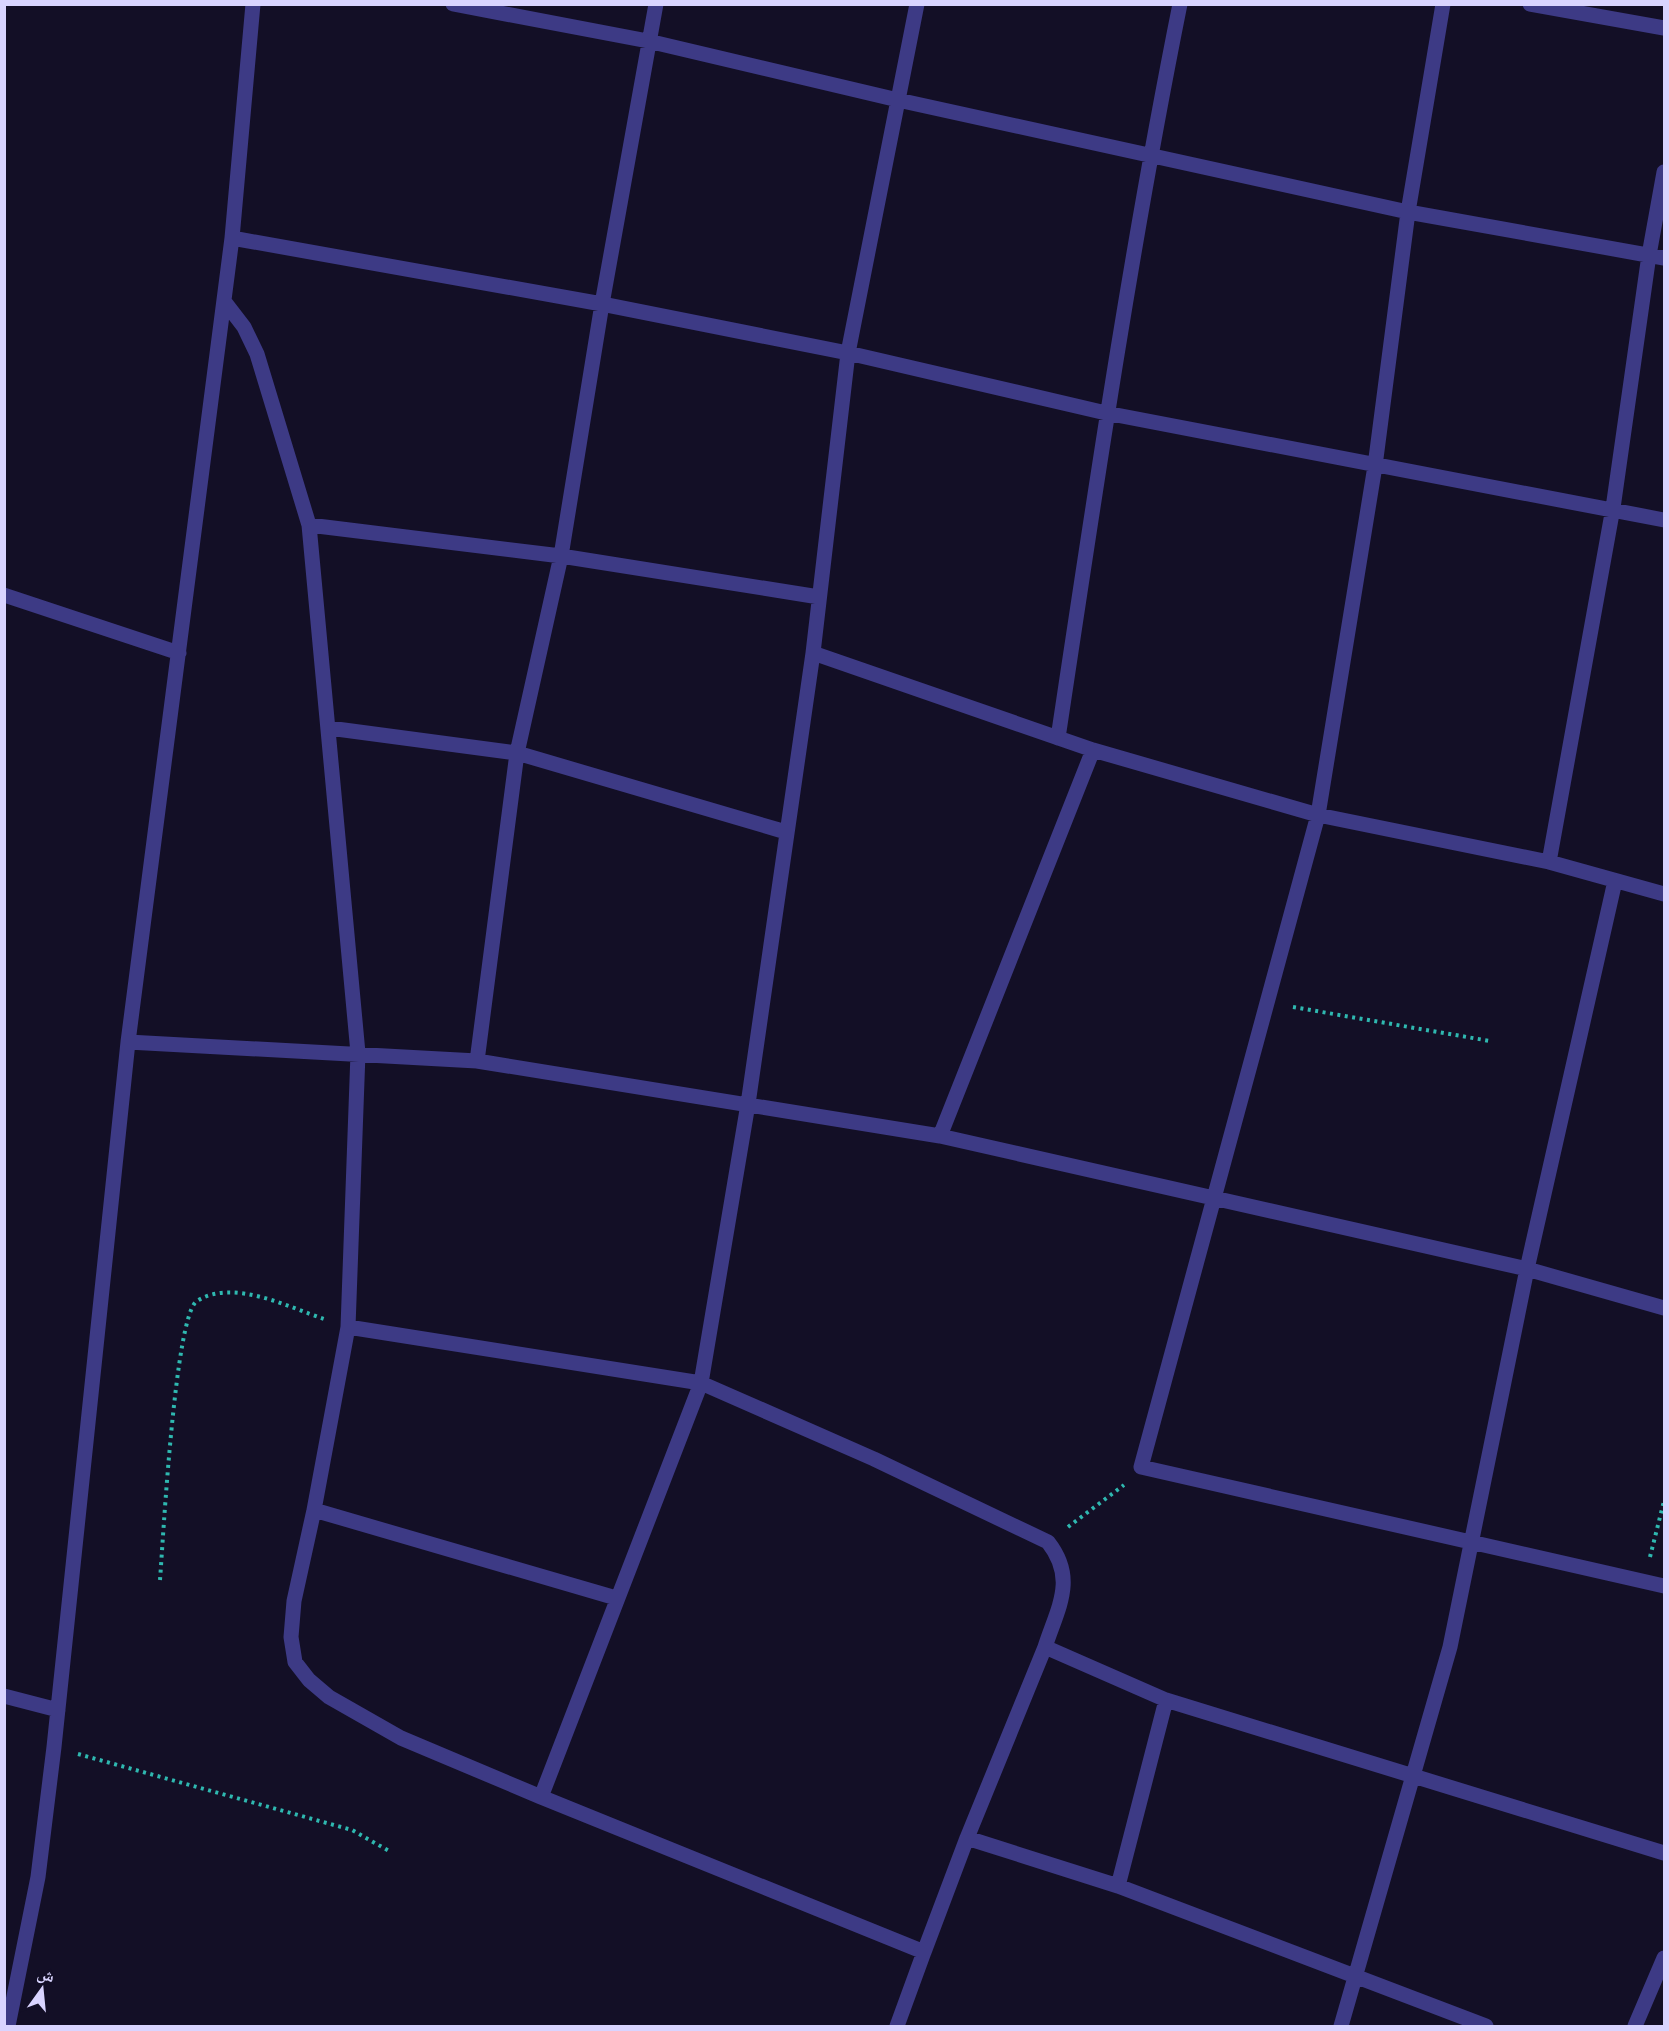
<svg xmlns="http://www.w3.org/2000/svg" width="1669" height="2031" font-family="'Asap Condensed','Noto Naskh Arabic',sans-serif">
<rect width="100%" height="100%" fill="#130f26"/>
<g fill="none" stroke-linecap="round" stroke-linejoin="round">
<path stroke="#2fb8b0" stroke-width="4" stroke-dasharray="3 4.5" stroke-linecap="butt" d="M1293,1007L1490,1041
M1068,1527L1124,1485
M1650,1557L1664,1501
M160,1580C163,1541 175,1314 197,1301C233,1278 288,1307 324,1319
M78,1754L352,1830L389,1851"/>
<path stroke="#3d3a85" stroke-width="15" d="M453,4L648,41L898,100L1408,212L1664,258
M917,4L848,353L813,653L748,1104L701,1383L541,1797L924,1952L967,1838L1045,1647L1166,1700
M1443,4L1408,212L1375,466L1318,815L1141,1467L1664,1586
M1530,4L1664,28
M232,238L602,304L848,353L1106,413L1664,520
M224,301L244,327L257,354L309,525L358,1053L348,1327L314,1510L294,1601L291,1637L295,1662L309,1680L329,1697L401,1738L541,1797
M309,525L561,556L819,597
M4,595L179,653
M813,653L1093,750L1318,815L1549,862L1664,894
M329,728L517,753L786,832
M1058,738C1095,492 1131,248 1180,4
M1549,862L1613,508L1649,255L1664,172
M128,1042L477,1061L940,1136L1527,1269L1664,1308
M477,1061L517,753L561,556L602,304L656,4
M940,1136L1093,750
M348,1327L701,1383L874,1459L1048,1542C1077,1579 1058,1607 1045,1647
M314,1510L616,1598
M4,1696L58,1710
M967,1838L1118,1886L1486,2026
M1118,1886L1166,1700L1664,1853
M8,2026L38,1877L54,1747L128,1042L232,238L253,4
M897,2026L924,1952
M1341,2026L1450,1647L1527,1269L1615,881
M1635,2026L1664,1958"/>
</g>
<rect width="1669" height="2031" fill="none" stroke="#d9d4ff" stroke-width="12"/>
<g transform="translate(42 1989) rotate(15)" stroke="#130f26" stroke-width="4.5" paint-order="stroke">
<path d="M0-4.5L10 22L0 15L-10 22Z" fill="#d9d4ff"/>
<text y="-9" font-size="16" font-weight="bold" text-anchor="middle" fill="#d9d4ff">ش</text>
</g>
</svg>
